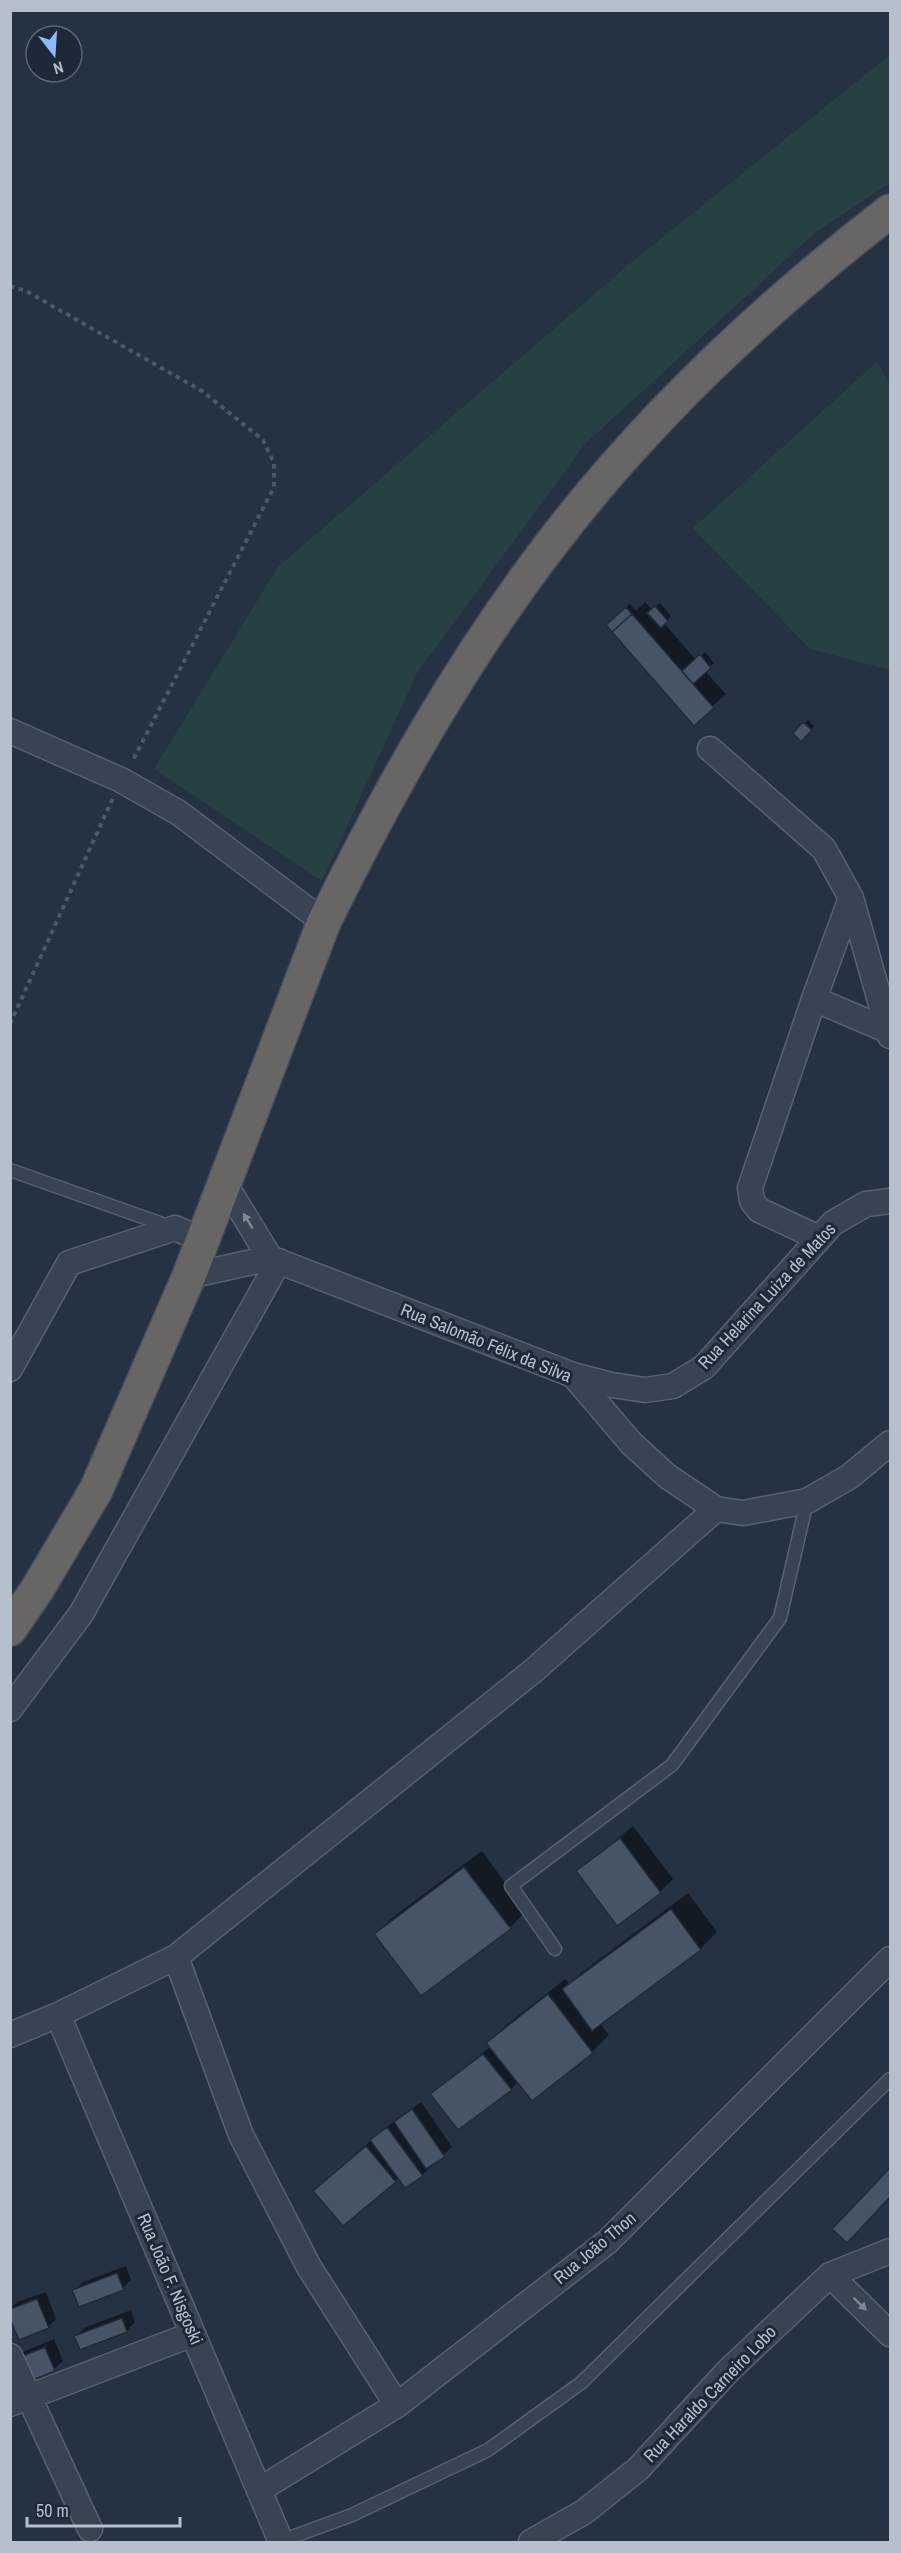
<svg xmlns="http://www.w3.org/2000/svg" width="901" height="2553" font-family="'Archivo Narrow',sans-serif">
<rect width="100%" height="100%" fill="#253242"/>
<path fill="#274043" d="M890,55V183L816,232L585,444L417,673L322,881L154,769L278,567L628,265Z
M877,362L890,385V670L810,649L693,528Z"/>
<path fill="#0007" d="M645,602L652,610L660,603L671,616L664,623L696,660L705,652L714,663L705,671L726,694L694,723L608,625L630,604L636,611Z
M808,720L814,726L801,739L795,733Z
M633,1826L673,1879L660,1892L578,1871Z
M482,1851L526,1911L510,1928L376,1934L393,1917Z
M688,1893L717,1932L700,1949L600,2023L609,2035L592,2052L532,2099L518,2081L511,2089L432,2094L491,2046L488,2043L505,2026L565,1979L570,1984L581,1973Z
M421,2102L452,2147L422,2175L399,2177L344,2224L315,2191L380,2132Z
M126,2266L131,2280L123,2288L74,2290L83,2282Z
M46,2292L56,2319L48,2327L10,2309L17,2302Z
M131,2310L135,2322L127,2331L80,2348L76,2337L84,2328Z
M54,2339L63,2361L54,2369L17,2360L25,2351Z"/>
<path fill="#465466" stroke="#202b39" stroke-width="1.5" d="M655,606L668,621L661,628L647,613Z
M626,607L632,614L612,632L606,625Z
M632,614L714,708L694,726L612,632Z
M700,654L711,668L693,684L682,671Z
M803,722L812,730L801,742L793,733Z
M620,1838L661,1893L617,1926L576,1871Z
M464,1867L511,1929L421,1996L374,1934Z
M671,1909L701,1950L592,2031L562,1989Z
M548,1994L593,2053L532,2101L486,2043Z
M483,2054L512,2090L458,2130L430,2094Z
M412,2109L445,2157L426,2169L394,2122Z
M387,2127L423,2176L405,2188L370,2140Z
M366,2146L396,2182L343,2226L313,2191Z
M890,2168V2197L847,2243L832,2229Z
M117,2273L124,2290L79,2307L72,2290Z
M37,2299L49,2328L19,2340L10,2319V2309Z
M122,2318L127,2332L80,2350L74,2336Z
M45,2347L55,2371L25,2383L15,2359Z"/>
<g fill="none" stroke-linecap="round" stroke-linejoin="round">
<g stroke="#57626f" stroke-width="15">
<path id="service" d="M10,1170L171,1227
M555,1949L511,1886L672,1765L780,1618L807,1501
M281,2541L352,2515L488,2450L581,2383L890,2079"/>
</g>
<g stroke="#57626f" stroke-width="27">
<path id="minor" d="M10,731L121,780L179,813L324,922
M710,749L824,849L851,898L890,1036
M814,999L889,1031
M225,1184L270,1258
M819,1238L759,1210L752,1201L750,1188L814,999L851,898
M270,1258L573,1375L631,1443L667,1476L716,1509L743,1513L807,1501L849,1477L890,1443
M189,1276L270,1258
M10,1369L69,1263L175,1228L203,1240
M573,1375L612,1385L645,1390L673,1386L704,1367L833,1223L866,1204L890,1201
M10,1709L81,1614L279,1261
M176,1957L241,2135L309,2267L397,2405
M58,2015L281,2542
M10,2035L58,2015L176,1957L533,1671L716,1509
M830,2275L890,2334
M10,2356L90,2529
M10,2404L193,2334
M259,2490L397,2405L607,2242L890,1959
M531,2542L584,2512L638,2469L728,2371L830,2275L890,2251"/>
</g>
<g stroke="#444f5c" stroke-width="36">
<path id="trunk" d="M10,1629L38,1588L96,1490L189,1276L324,922C389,790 462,660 552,543C648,417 766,307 890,211"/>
</g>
<path stroke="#455d60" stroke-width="4" stroke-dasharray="4.5 4.5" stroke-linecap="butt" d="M10,286L26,291L202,391L263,440L274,463V487L132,762
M10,1024L113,798"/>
<use href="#service" stroke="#394452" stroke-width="12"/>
<use href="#minor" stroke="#394452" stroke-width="24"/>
<use href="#trunk" stroke="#686664" stroke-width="33"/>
</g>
<defs><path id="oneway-solid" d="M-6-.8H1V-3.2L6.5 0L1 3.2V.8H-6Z" transform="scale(1.5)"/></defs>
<g fill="#7e8895">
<use href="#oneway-solid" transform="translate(248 1221) rotate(-121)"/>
<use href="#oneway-solid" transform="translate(860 2304) rotate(44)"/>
</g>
<g text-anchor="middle" stroke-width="6" stroke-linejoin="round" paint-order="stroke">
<g font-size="18" fill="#b6bfcc" stroke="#1e2937">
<text transform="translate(767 1296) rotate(-47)" y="6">Rua Helarina Luiza de Matos</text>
<text transform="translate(486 1343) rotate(22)" y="6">Rua Salomão Félix da Silva</text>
<text transform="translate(595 2248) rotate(-40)" y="6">Rua João Thon</text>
<text transform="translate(170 2279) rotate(67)" y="6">Rua João F. Nisgoski</text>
<text transform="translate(710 2394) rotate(-46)" y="6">Rua Haraldo Carneiro Lobo</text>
</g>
</g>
<rect width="901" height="2553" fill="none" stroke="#b6bfcc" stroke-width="24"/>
<g transform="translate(54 54) rotate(163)"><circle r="28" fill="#1e2937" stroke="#5b6573" stroke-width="1.5"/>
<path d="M0-4.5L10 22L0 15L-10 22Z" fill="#8ab9fd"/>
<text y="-9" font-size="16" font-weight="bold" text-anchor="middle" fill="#b6bfcc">N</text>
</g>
<path d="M27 2517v9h153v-9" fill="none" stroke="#b6bfcc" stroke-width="3"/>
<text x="36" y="2517" font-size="18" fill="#b6bfcc" stroke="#1e2937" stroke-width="4.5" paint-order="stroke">50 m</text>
</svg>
